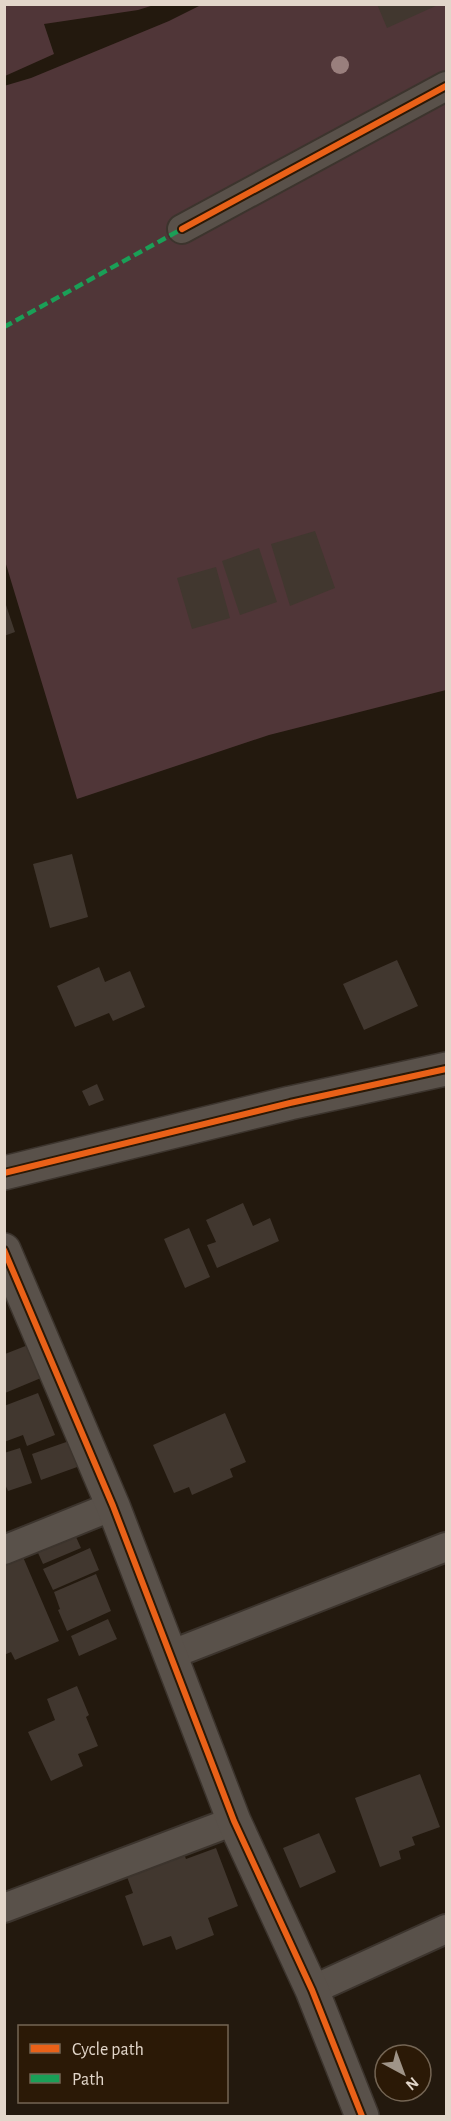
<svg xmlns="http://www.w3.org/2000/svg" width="451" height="2121" font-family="'Alegreya Sans',sans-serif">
<rect width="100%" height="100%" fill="#23190e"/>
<path fill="#503638" d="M5,4H154V5L138,10L44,24L54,54L5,76Z
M201,5H446V690L269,735L77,799L5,561L4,86L31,78L169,21Z"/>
<path fill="#41372f" d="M377,4H440L387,28Z
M315,531L335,588L290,606L271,544Z
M259,548L277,602L240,615L222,561Z
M216,567L230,618L192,629L177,578Z
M4,599L15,632L4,636Z
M72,854L88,917L50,928L33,864Z
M397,960L418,1006L364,1030L343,984Z
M99,967L105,982L130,971L145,1007L113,1021L109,1013L75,1027L57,986Z
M97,1084L104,1100L89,1106L82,1091Z
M243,1203L253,1226L270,1218L279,1241L217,1268L207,1245L216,1242L206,1220Z
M189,1228L210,1277L185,1288L164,1239Z
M28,1345L41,1378L5,1393V1354Z
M38,1393L55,1435L27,1446L23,1435L4,1442V1406Z
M225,1413L246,1462L230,1469L233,1477L192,1495L189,1487L174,1493L153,1445Z
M72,1440L80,1466L41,1480L32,1454Z
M20,1448L32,1483L8,1491L4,1482V1453Z
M72,1528L81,1548L43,1564L34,1544Z
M90,1548L99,1570L53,1590L43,1569Z
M20,1550L59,1641L15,1660L11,1652L4,1655V1557Z
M96,1574L111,1611L67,1631L58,1610L60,1609L54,1592Z
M108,1619L117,1639L79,1656L71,1636Z
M77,1686L89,1715L86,1717L98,1746L78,1754L83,1766L51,1781L28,1732L55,1720L47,1699Z
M420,1774L440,1827L412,1837L415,1845L399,1851L401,1859L380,1867L355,1798Z
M319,1833L336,1872L300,1888L283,1848Z
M180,1844L186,1859L216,1848L238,1906L208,1918L214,1935L176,1950L171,1936L143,1946L125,1896L133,1893L123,1866Z"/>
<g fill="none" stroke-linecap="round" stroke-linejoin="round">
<g stroke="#3c342d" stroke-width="32">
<path id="minor" d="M182,229L446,86
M4,1550L113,1506
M170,1655L446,1547
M4,1908L234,1821
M312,1990L446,1929"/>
</g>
<g stroke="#3c342d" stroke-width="36">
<path id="tertiary" d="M4,1173L290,1103L446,1069
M4,1250L113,1506L234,1821L312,1990L362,2116"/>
</g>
<use href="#minor" stroke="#59514a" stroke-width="28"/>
<use href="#tertiary" stroke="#59514a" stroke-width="33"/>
<path stroke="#1a9f57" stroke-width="4.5" stroke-dasharray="9 4.5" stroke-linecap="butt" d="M4,327L182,229"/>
<g stroke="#2b1906" stroke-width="10">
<path id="cycleway" d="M182,229L446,86
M4,1173L290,1103L446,1069
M4,1250L113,1506L234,1821L312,1990L362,2116"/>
</g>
<use href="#cycleway" stroke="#ea6118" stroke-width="6"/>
</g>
<circle fill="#997f7d" cx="340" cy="65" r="9"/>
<rect width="451" height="2121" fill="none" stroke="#e2d6ca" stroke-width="12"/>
<rect x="18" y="2025" width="210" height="78" fill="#2b1906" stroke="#746554" stroke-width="1.5"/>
<rect x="30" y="2044" width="30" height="9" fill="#ea6118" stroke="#746554" stroke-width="1.5"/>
<text x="72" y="2055" font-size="18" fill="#e2d6ca">Cycle path</text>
<rect x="30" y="2074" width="30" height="9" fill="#1a9f57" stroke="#746554" stroke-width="1.5"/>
<text x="72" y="2085" font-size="18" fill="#e2d6ca">Path</text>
<g transform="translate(403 2073) rotate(139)"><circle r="28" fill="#2b1906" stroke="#746554" stroke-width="1.5"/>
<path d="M0-4.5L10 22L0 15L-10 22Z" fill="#9f9488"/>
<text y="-9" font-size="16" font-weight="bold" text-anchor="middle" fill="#e2d6ca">N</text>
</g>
</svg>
